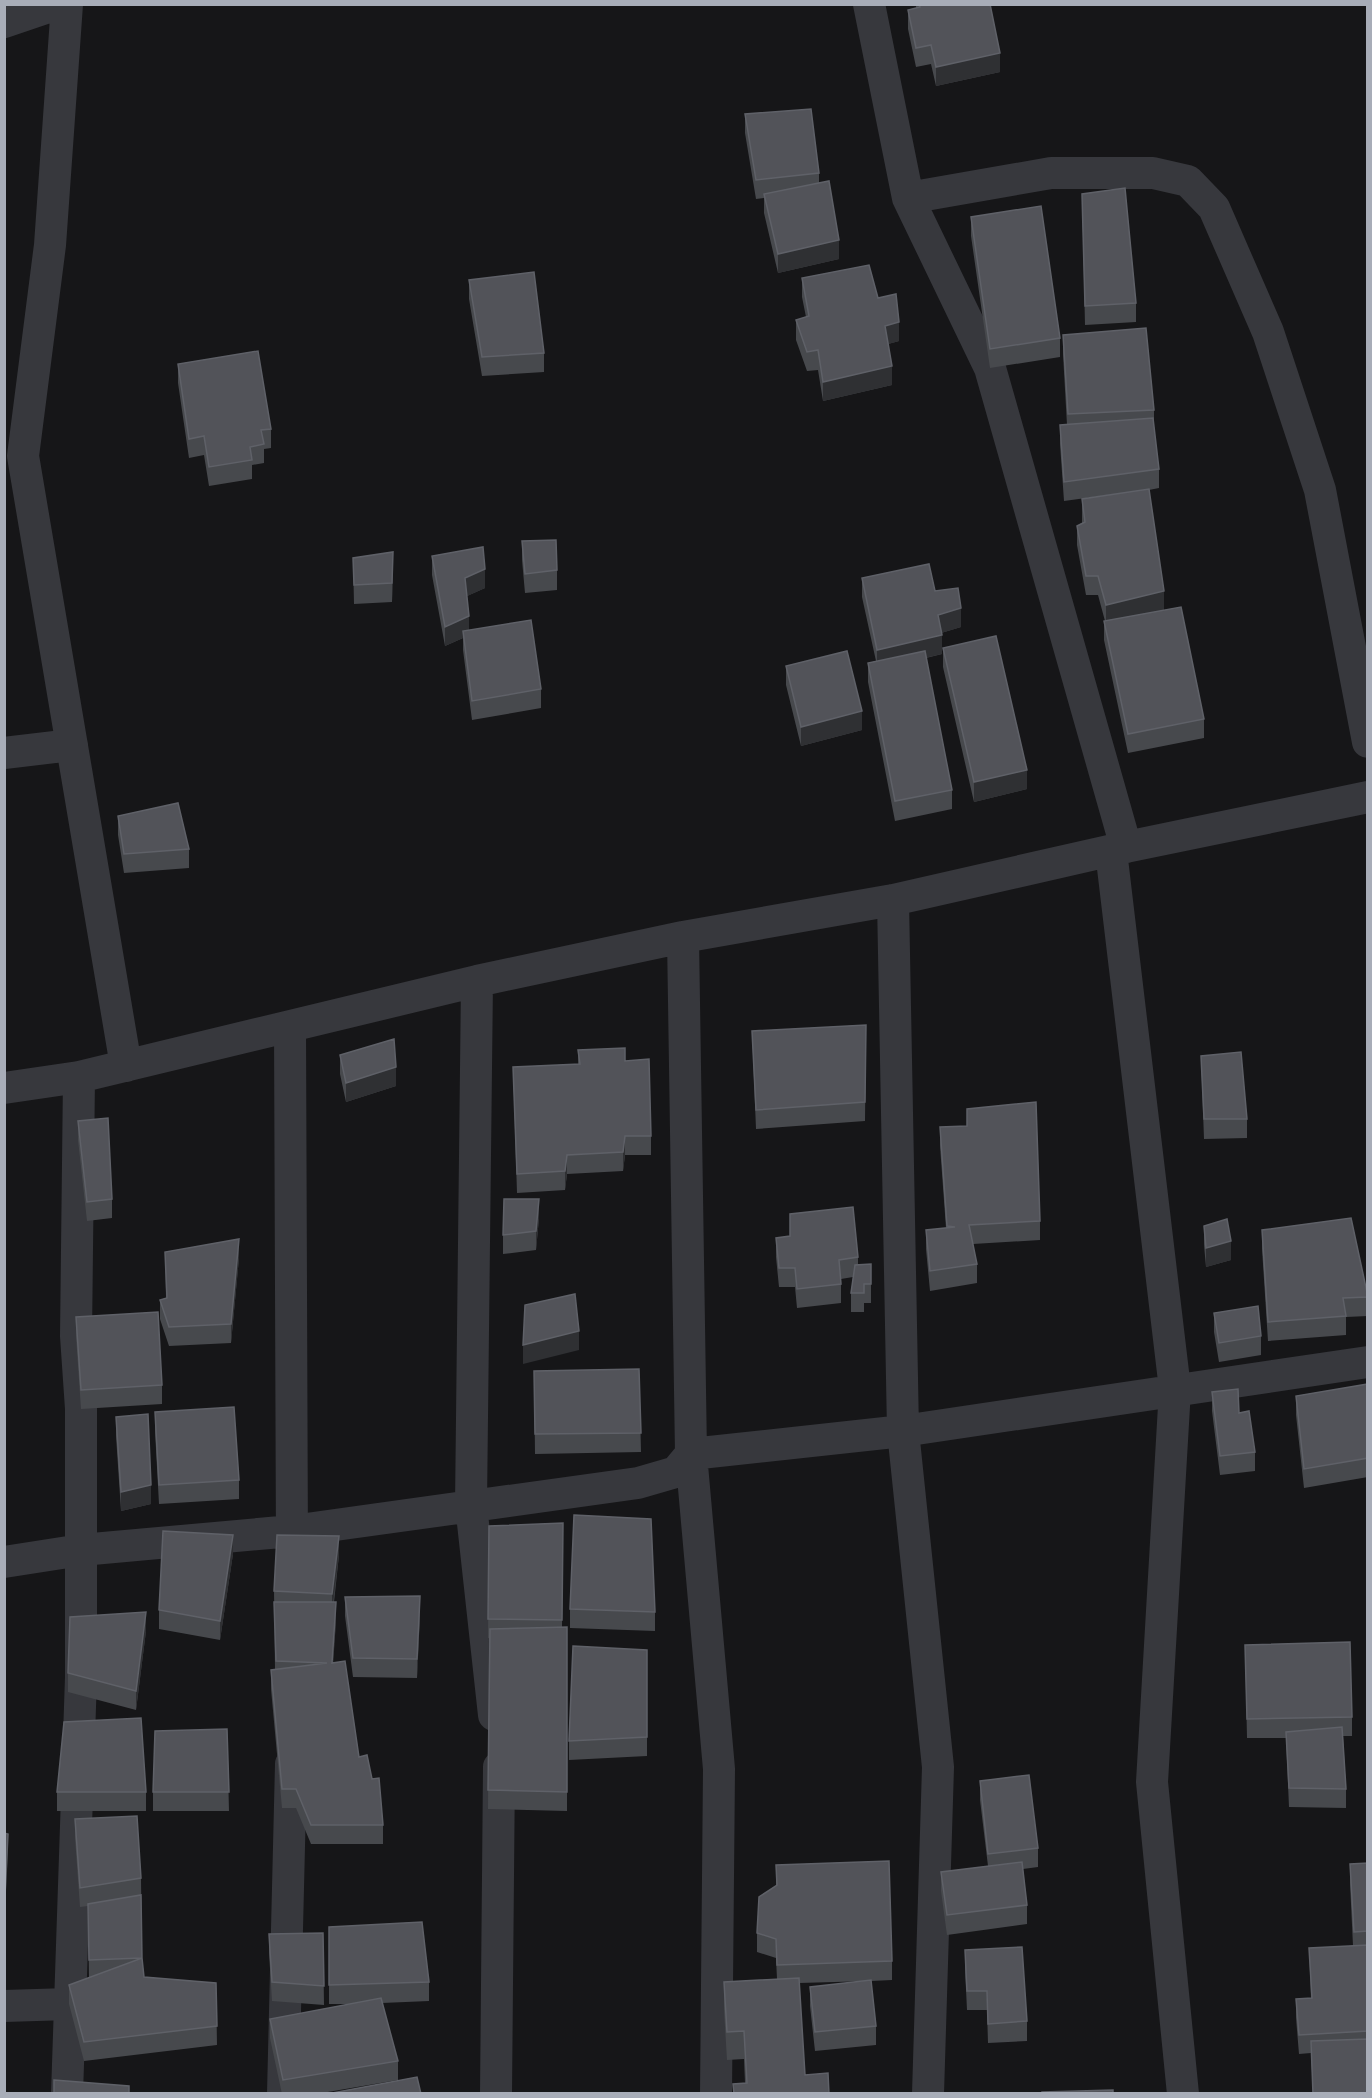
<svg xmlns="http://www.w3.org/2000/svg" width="1372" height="2098" font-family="Helvetica,sans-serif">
<rect width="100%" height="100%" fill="#161618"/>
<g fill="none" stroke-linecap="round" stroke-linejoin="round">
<path stroke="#37383d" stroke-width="32" d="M67,4L50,245L23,456L126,1066
M869,4L908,198L990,368L1126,847
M4,22L57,4
M908,198L1051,173H1153L1188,181L1214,208L1268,332L1320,490L1368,742
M4,753L72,745
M1111,851L1175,1389L1152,1782L1183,2094
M893,900L903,1431L938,1767L928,2094
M683,937L691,1454L719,1769L716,2094
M477,981L471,1505L494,1715
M290,1027L292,1550
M4,1088L79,1077L477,981L683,937L893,900L1126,847L1368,797
M4,1562L81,1550L292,1531L638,1483L676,1472L691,1454L903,1431L1368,1362
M4,2006L69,2004
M67,2094L81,1677V1409L76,1336L79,1077
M283,2094L291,1764
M496,2094L499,1767"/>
</g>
<path fill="#47494d" d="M916,4H990L1000,72L936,86L931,64L916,67L908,29V10L916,8Z
M745,114L819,173V183L839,259L778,273L764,213V198L756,199L745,133Z
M1082,194L1136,303V322L1085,325Z
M971,217L1060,338V357L990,368L971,236Z
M802,278L878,298L899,341L888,344L892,385L823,401L818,370L807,371L796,340V320L806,317L802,297Z
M469,280L544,353V372L482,376L469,299Z
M1063,335L1154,410V429L1159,469V488L1149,490L1164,610L1158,611L1204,719V738L1128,753L1104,640V621H1105L1098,595H1086L1077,545V526L1082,523V499L1123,493L1064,501L1060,444V425H1067L1063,354Z
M178,364L271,429V448L264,449V463L252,465V479L209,486L204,455L189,458L178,383Z
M522,541L557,570V590L525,593L522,560Z
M432,556L485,588L467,596L469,630L541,689V708L472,720L463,650V638L445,646L432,575Z
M353,558L393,571L392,602L354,604Z
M862,578L935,591L961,627L941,633L942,654L926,658L952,790V809L895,821L868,682V663L876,661L862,597Z
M943,648L1027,789L974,802L943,667Z
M786,666L862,730L801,746L786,685Z
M118,816L189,849V868L124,873L118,835Z
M866,1025L865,1121L756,1129L752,1031Z
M578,1050L625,1061L651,1136V1155H625L623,1171L567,1174L565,1190L517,1193L513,1067L578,1064Z
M340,1055L396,1086L346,1102L340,1074Z
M1201,1056L1247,1119V1138L1204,1139Z
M78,1121L112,1199V1218L87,1221L78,1140Z
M940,1127L1040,1221V1240L973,1244L977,1264V1283L930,1291L926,1249V1230L946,1228L940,1146Z
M790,1214L858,1257V1265L871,1264V1303H864V1312H851V1293L853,1277L841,1279V1303L797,1308L795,1287H779L776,1257V1238L790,1236Z
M539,1218L536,1250L503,1254V1235Z
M1204,1226L1231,1260L1206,1267L1204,1245Z
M1262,1230L1368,1296V1316L1346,1317V1335L1268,1341L1262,1249Z
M165,1252L239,1258L231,1343L169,1346L160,1319V1300L166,1298Z
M1214,1313L1261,1336V1355L1219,1362L1214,1332Z
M76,1317L162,1385V1404L81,1409L76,1336Z
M639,1369L641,1452L535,1454L534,1371Z
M1368,1384V1477L1304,1488L1296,1415V1396Z
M1212,1392L1239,1413L1255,1452V1471L1220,1475L1212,1411Z
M155,1412L239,1480V1499L159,1504L155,1431Z
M116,1417L151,1504L121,1511L116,1436Z
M563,1523L562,1628L567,1627V1811L488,1809L489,1638H488L489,1526Z
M233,1554L220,1640L159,1629V1610Z
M339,1555L334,1602L336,1621L333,1663L359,1757L372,1779L383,1825V1844H311L296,1808H282L271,1689V1670H275L274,1591Z
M345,1597L420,1615L417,1678L353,1677L345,1616Z
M570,1609L655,1612V1631L570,1628Z
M146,1631L136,1710L68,1692V1673Z
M1245,1645L1352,1717V1736H1343L1346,1789V1808L1289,1807L1286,1738H1247Z
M647,1650V1756L569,1760V1741Z
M227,1729L229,1811H153V1792Z
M980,1781L1038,1848V1867L1023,1869L1027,1905V1924L947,1935L941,1891V1872L988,1866L980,1800Z
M57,1792H146V1811H57Z
M75,1819L141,1878L142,1958L144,1977L216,1983L217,2045L84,2061L69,2004V1985L89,1978L88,1906L80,1907L75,1838Z
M1368,1863V2094H1313L1311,2053L1299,2054L1296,2018V1999L1311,1998L1309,1948L1353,1946L1350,1883V1864Z
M776,1865L892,1961V1980L871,1981L876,2026V2045L815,2051L810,2006V1987L870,1981L799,1983L805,2075L829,2094H733V2084L745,2083L744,2059L727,2060L724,2010V1982L777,1979L776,1958L757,1952V1933L776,1886Z
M329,1927L429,1982V2001L382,2003L398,2061V2080L316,2094H282L270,2038V2019L352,2004H329Z
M323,1933L324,2005L272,2001L269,1953V1934Z
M965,1950L1027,2021V2041L988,2043L987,2010H967L965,1969Z"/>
<path fill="#2f3033" d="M1000,53V72L936,86V67Z
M839,240V259L778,273V254Z
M899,322V341L885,345V326Z
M892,366V385L823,401V382Z
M393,552V571L392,602V583Z
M485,569V588L465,597V578Z
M1164,591V610L1106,624V605Z
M961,608V627L938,634V615Z
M469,616V635L463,631V638L445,646V627Z
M942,635V654L877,669V650Z
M862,711V730L801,746V727Z
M1027,770V789L974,802V782Z
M396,1067V1086L346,1102V1083Z
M625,1136V1155L623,1171V1152Z
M567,1155V1174L565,1190V1171Z
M539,1199V1218L536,1250V1231Z
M239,1239V1258L231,1343V1324Z
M1231,1241V1260L1206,1267V1248Z
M579,1331V1350L523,1364V1345Z
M151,1485V1504L121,1511V1492Z
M233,1535V1554L220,1640V1621Z
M339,1536V1555L332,1613V1594Z
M420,1596V1615L417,1678V1659Z
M336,1602V1621L332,1682V1663Z
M146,1612V1631L136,1710V1691Z
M8,1834V1853L4,1934V1915Z"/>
<path fill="#525359" stroke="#5f6168" stroke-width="1.5" d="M919,4H990L1000,53L936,67L931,45L916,48L908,10L920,7Z
M811,109L819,173L756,180L745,114Z
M829,181L839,240L778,254L764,194Z
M1125,188L1136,303L1085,306L1082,194Z
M1041,206L1060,338L990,349L971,217Z
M869,265L878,298L896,294L899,322L885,326L892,366L823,382L818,350L807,352L796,320L809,316L802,278Z
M534,272L544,353L482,357L469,280Z
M1146,328L1154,410L1068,414L1063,335Z
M258,351L271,429L261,430L264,444L250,447L252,460L209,467L204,436L189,439L178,364Z
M1153,418L1159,469L1064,482L1060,425Z
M1149,489L1164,591L1106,605L1098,576H1086L1077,526L1085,522L1082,499Z
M556,540L557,570L525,574L522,541Z
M483,547L485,569L465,578L469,616L445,627L432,556Z
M393,552L392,583L354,585L353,558Z
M929,564L935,591L958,588L961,608L938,615L942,635L877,650L862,578Z
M1181,607L1204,719L1128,734L1104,621Z
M531,620L541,689L472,701L463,631Z
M996,636L1027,770L974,782L943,648Z
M847,651L862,711L801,727L786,666Z
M925,651L952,790L895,801L868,663Z
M178,803L189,849L124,854L118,816Z
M866,1025L865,1102L756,1110L752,1031Z
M394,1039L396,1067L346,1083L340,1055Z
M625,1048V1061L649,1059L651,1136H625L623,1152L567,1155L565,1171L517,1174L513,1067L580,1064L578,1050Z
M1241,1052L1247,1119H1204L1201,1056Z
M1036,1102L1040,1221L969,1225L977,1264L930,1271L926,1230L955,1227L947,1226L940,1127L967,1126V1109Z
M108,1118L112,1199L87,1202L78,1121Z
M504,1199H539L536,1231L503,1235Z
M853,1207L858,1257L839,1260L841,1284L797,1289L795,1268H779L776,1238L790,1236V1214Z
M1351,1218L1368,1297L1343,1298L1346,1316L1268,1322L1262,1230Z
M1227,1219L1231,1241L1206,1248L1204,1226Z
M239,1239L231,1324L169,1327L160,1300L167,1298L165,1252Z
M871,1264V1284H864V1293H851L855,1265Z
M575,1294L579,1331L523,1345L525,1305Z
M1258,1306L1261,1336L1219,1343L1214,1313Z
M158,1312L162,1385L81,1390L76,1317Z
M639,1369L641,1433L535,1434L534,1371Z
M1368,1384V1458L1304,1469L1296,1396Z
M1238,1389L1239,1413L1249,1411L1255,1452L1220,1456L1212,1392Z
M234,1407L239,1480L159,1485L155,1412Z
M148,1414L151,1485L121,1492L116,1417Z
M574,1515L651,1519L655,1612L570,1609Z
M563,1523L562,1620L488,1619L489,1526Z
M163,1531L233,1535L220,1621L159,1610Z
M277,1535L339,1536L332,1594L274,1591Z
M420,1596L417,1659L353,1658L345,1597Z
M274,1602H336L332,1663L345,1661L359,1757L367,1755L372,1779L379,1778L383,1825H311L296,1789H282L271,1670L327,1663L276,1661Z
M146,1612L136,1691L68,1673L70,1617Z
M567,1627V1792L488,1790L490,1629Z
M1350,1642L1352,1717L1247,1719L1245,1645Z
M573,1646L647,1650V1737L569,1741Z
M141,1718L146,1792H57L64,1722Z
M1342,1727L1346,1789L1289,1788L1286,1732Z
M227,1729L229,1792H153L155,1731Z
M1029,1775L1038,1848L988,1854L980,1781Z
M137,1816L141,1878L80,1888L75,1819Z
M4,1833L8,1834L4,1915Z
M889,1861L892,1961L777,1965L776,1939L757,1933L759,1897L777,1885L776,1865Z
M1022,1862L1027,1905L947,1915L941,1872Z
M1368,1863V1931L1354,1932L1350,1864Z
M141,1895L142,1958L89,1960L88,1904Z
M422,1922L429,1982L329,1985V1927Z
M323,1933L324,1986L272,1982L269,1934Z
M1368,1945V2031L1299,2035L1296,1999L1312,1998L1309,1948Z
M1022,1947L1027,2021L988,2024L987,1991H967L965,1950Z
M142,1958L144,1977L216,1983L217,2026L84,2042L69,1985Z
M799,1978L805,2075L828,2073L829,2094H734L733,2084L747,2083L744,2031L727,2032L724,1982Z
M871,1980L876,2026L815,2032L810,1987Z
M381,1998L398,2061L283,2080L270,2019Z
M1368,2039V2094H1313L1311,2041Z
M417,2077L421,2094H327Z
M54,2080L129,2086V2094H54Z
M1113,2090V2094H1042V2092Z"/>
<rect width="1372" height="2098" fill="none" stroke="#a8adb8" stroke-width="12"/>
</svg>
